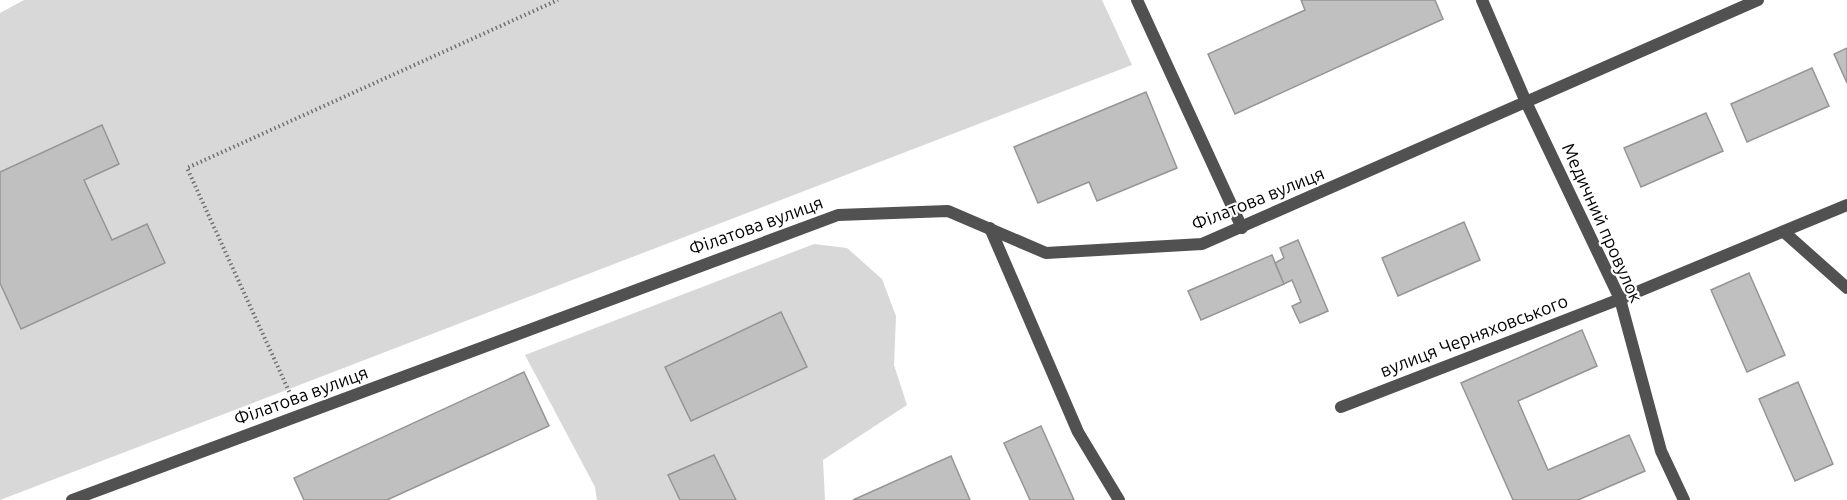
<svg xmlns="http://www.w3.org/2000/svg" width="1847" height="500" font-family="Ubuntu,sans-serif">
<rect width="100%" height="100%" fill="#fff"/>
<path fill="#d8d8d8" d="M24,0H1102L1132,65L0,500V13Z
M814,244L847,248L882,279L896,316L894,365L907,405L823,460L825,500H597L595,487L525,355Z"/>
<path fill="#c0c0c0" stroke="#959595" stroke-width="1.5" d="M1301,0H1435L1443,19L1235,114L1208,54L1305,10Z
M1847,48V83L1834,54Z
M1812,68L1829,106L1747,142L1731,104Z
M1146,92L1177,168L1097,201L1089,182L1038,203L1014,147Z
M1706,113L1723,151L1641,187L1624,148Z
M102,125L119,164L84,180L112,240L147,224L165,263L21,329L0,283V172Z
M1464,222L1480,260L1398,296L1382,258Z
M1298,240L1328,311L1300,323L1292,306L1301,302L1292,280L1284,284L1275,263L1284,258L1280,248Z
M1272,255L1284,284L1201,320L1188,291Z
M1749,273L1785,355L1747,372L1711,290Z
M781,312L807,367L691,421L665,367Z
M1582,330L1597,366L1518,401L1548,470L1629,435L1645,471L1578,500H1513L1461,383Z
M524,372L549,426L387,500H304L294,478Z
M1798,382L1833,464L1795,481L1759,399Z
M1041,426L1074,500H1030L1004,443Z
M714,455L736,500H680L668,475Z
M951,456L970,500H853Z"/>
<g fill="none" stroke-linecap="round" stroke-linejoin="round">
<path stroke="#737373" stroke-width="4" stroke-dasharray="1.5 3" stroke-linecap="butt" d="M293,400L187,168L558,0"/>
<path stroke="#515151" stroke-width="12" d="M1137,0L1242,228
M990,228L1078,432L1119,500
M1784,232L1847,288
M1620,299L1847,205"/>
<path stroke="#515151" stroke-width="12" d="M1482,0L1526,102L1620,299L1661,451L1684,500
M1341,407L1620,299
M72,500L838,215L948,211L1046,253L1202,244L1758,0"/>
</g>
<g text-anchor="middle" stroke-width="4.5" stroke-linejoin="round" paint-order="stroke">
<g font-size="18" fill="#000" stroke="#fff">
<text transform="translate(1258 199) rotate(-22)" y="6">Філатова вулиця</text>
<text transform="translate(1602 223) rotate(66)" y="6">Медичний провулок</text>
<text transform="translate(756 226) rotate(-20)" y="6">Філатова вулиця</text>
<text transform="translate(1474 336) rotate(-21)" y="6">вулиця Черняховського</text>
<text transform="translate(301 396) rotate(-20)" y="6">Філатова вулиця</text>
</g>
</g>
</svg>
